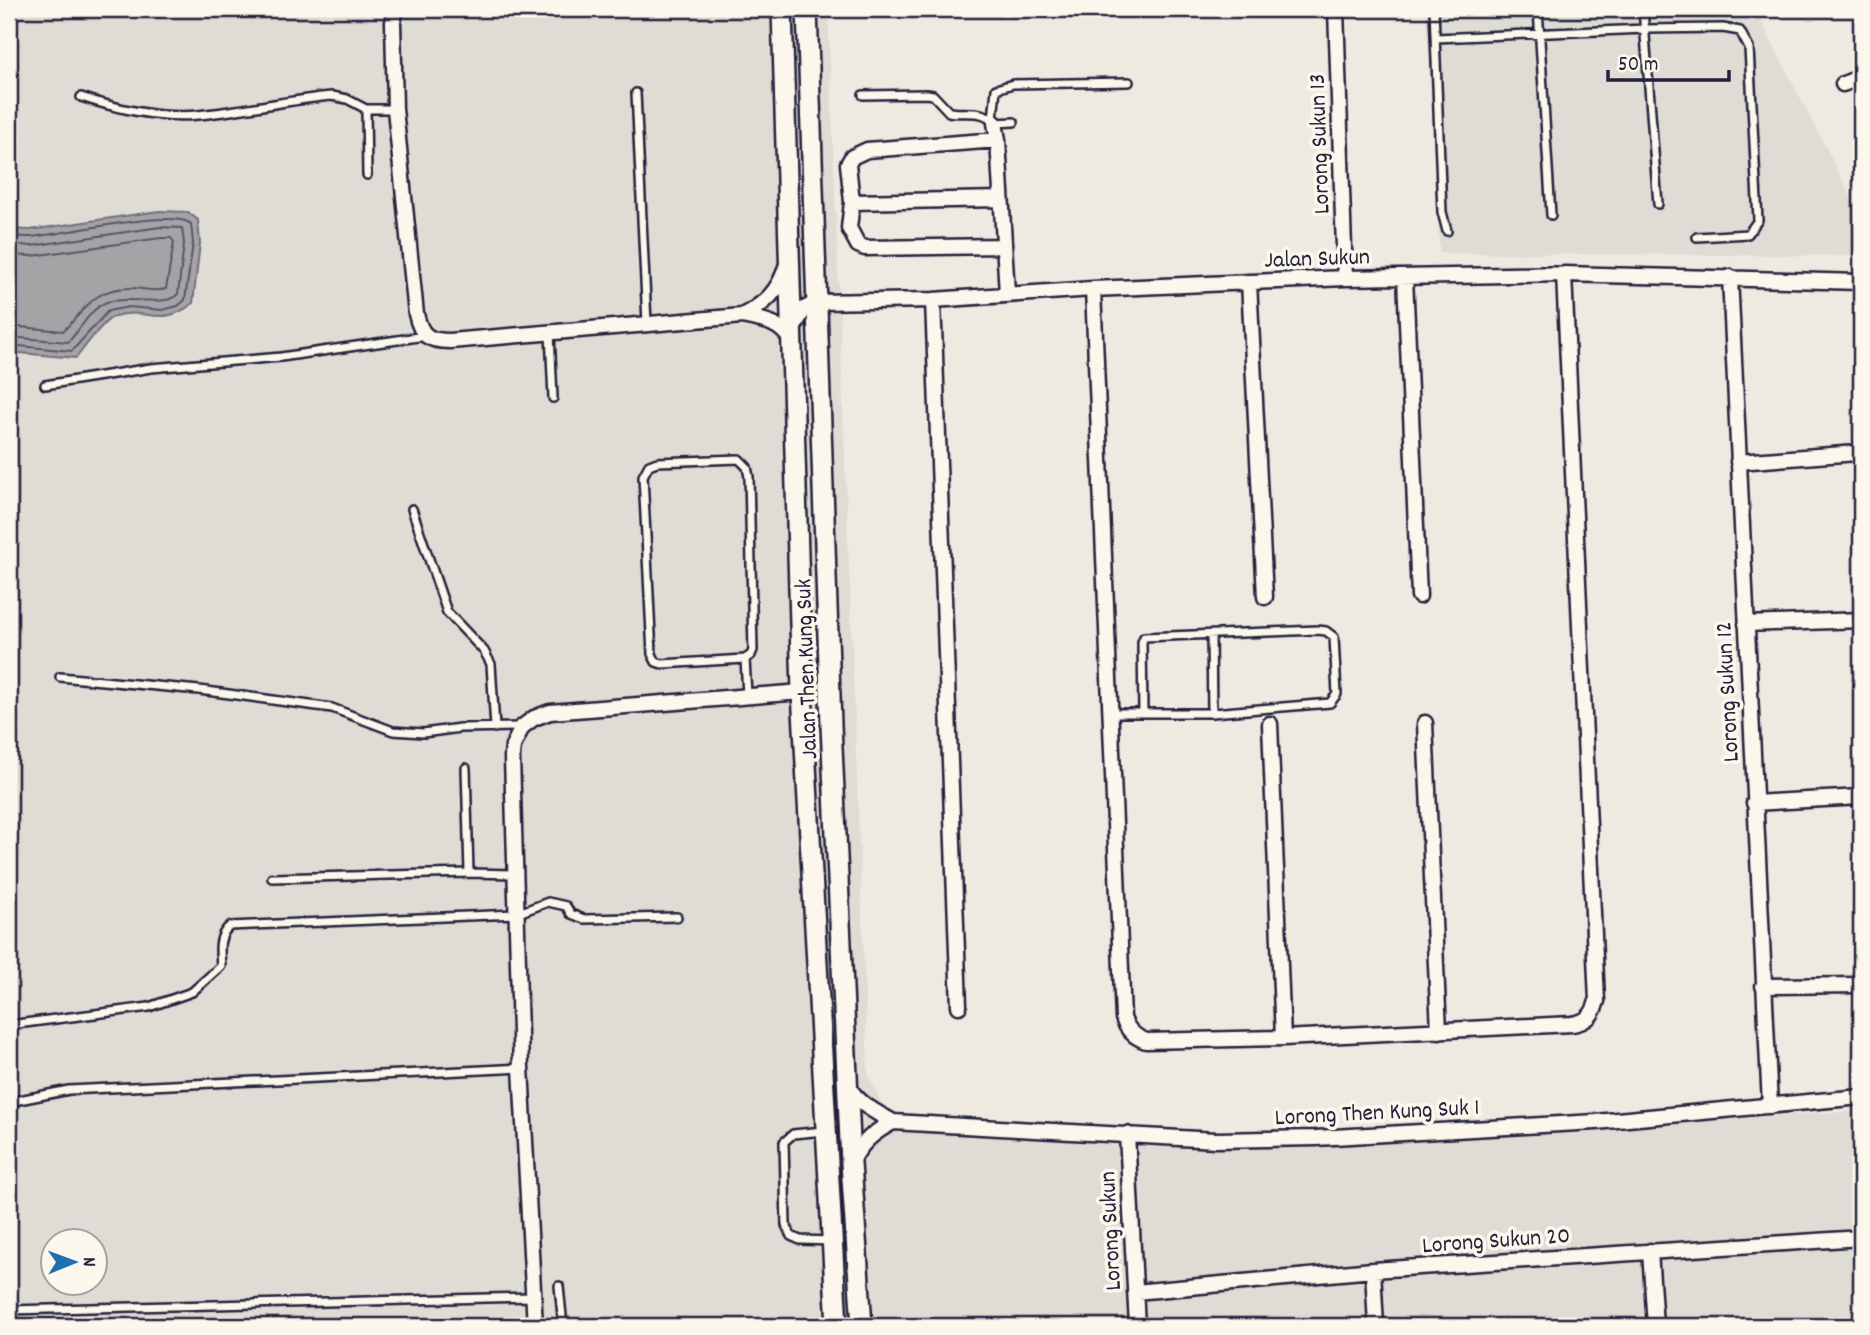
<svg xmlns="http://www.w3.org/2000/svg" width="1870" height="1335" font-family="Dekko,sans-serif">
<rect width="100%" height="100%" fill="#eeeae2"/>
<filter id="ink" filterUnits="userSpaceOnUse"><feTurbulence type="fractalNoise" baseFrequency=".0143" numOctaves="2"/><feDisplacementMap in="SourceGraphic" scale="14" xChannelSelector="R" yChannelSelector="G"/><feConvolveMatrix kernelMatrix="1 2 1 2 8 2 1 2 1" color-interpolation-filters="sRGB"/></filter>
<g filter="url(#ink)">
<path fill="#dfdbd5" fill-rule="evenodd" d="M9,9H828L868,1073L891,1126L1251,1144L1861,1111V1326H9V352L76,358L111,317L130,314L162,318L30,230L9,229ZM52,1240H94V1282H52Z
M1426,9H1755L1861,217V256L1440,253Z"/>
<path fill="#a6a3a7" stroke="#716f7c" stroke-width="2" d="M159,211L188,212L198,220L200,243L193,303C160,330 144,305 113,317C103,321 84,348 76,358L9,352V229L30,230Z"/>
<g fill="none" stroke-linecap="round" stroke-linejoin="round">
<path stroke="#575666" stroke-width="2" d="M9,236C16,236 23,237 31,237C60,235 173,208 191,224L193,243L185,300L178,306L162,310L129,307L108,311L72,351L9,345
M9,244L31,246L160,227L182,228L184,243L178,294C165,308 128,295 107,302C91,307 80,331 68,342L9,337
M9,255L32,256L161,238H171L174,242L166,289C154,293 141,287 128,288C92,289 86,310 63,331L9,326"/>
<g stroke="#22223b" stroke-width="12">
<path id="lane" d="M1434,9L1442,212L1447,231
M1538,9L1551,215
M1643,9L1658,204
M1436,38L1645,29L1723,28L1740,31L1749,48L1758,220L1748,234L1697,237
M636,93L647,323
M863,95L927,94L933,95L949,112C964,115 984,108 995,123L1014,122
M81,97C118,109 159,119 198,115C243,111 287,100 332,96L347,99L366,109H394
M366,109L367,175
M993,119L996,89L1013,84L1129,82
M550,333L553,398
M45,385L151,368L281,357L425,336
M739,459L747,467L749,477L753,650L751,655L745,659L662,664L656,662L652,654L643,476L649,465L657,462Z
M412,509L447,612L484,651L491,664L495,728
M1211,635L1212,713
M745,659L747,695
M60,677L199,690L332,708L393,731L423,733L460,728L522,727
M1111,713H1212L1330,703L1337,694L1334,637L1326,631L1318,630L1144,637L1142,642L1143,713
M466,768L469,873
M272,878L469,873L514,874
M9,1025L149,1007L192,992L221,966C220,952 217,936 230,926L516,914L548,902L566,906L571,914L584,919L677,917
M9,1102L69,1090L521,1068
M824,1131L793,1134L784,1142L786,1225L791,1236L800,1240L832,1241
M559,1286L563,1326
M9,1310L533,1297"/>
</g>
<g stroke="#22223b" stroke-width="19">
<path id="street" d="M396,9L393,22L395,109L416,314C421,336 428,341 450,341L742,316C763,320 781,322 792,342
M1336,9L1345,278
M1843,84L1861,77
M995,123L998,140L1007,294
M1001,199L852,202L849,228L858,245L865,248L1003,246
M852,202L848,164L852,157L867,150L998,140
M1405,277L1419,596
M1730,277L1770,1106
M1249,282L1265,597
M1093,289L1123,1018C1127,1030 1134,1037 1146,1041L1283,1038L1572,1024C1587,1022 1593,1015 1597,1001L1564,274
M933,300L959,1006
M742,316C765,304 779,291 786,267
M792,331L804,309L818,302L933,300L1093,289L1345,278L1564,274L1861,282
M1738,462L1857,453
M1746,624L1861,620
M1425,723L1439,1031
M1270,724L1283,1038
M1754,803L1861,797
M1763,986L1861,985
M849,1088C860,1105 876,1112 893,1122L1216,1140L1316,1138L1596,1122L1861,1097
M1127,1134L1137,1326
M852,1161C862,1142 874,1132 893,1122
M1650,1251L1655,1326
M1373,1270L1376,1326
M1135,1292L1373,1270L1861,1238
M535,1326L521,1068L512,757L513,746L522,727L534,718L550,712L802,692"/>
</g>
<g stroke="#22223b" stroke-width="24">
<path id="secondary" d="M782,9L802,692L837,1326
M807,9L831,725L851,1163L862,1326"/>
</g>
<use href="#lane" stroke="#fbf7ec" stroke-width="7"/>
<use href="#street" stroke="#fbf7ec" stroke-width="14"/>
<use href="#secondary" stroke="#fbf7ec" stroke-width="19"/>
</g>
</g>
<g text-anchor="middle" stroke-width="7" stroke-linejoin="round" paint-order="stroke">
<g font-size="24" fill="#22223b" stroke="#fbf7ec">
<text transform="translate(1318 144) rotate(-92)" y="8">Lorong Sukun 13</text>
<text transform="translate(1317 257) rotate(-2)" y="8">Jalan Sukun</text>
<text transform="translate(805 669) rotate(-92)" y="8">Jalan Then Kung Suk</text>
<text transform="translate(1726 692) rotate(-93)" y="8">Lorong Sukun 12</text>
<text transform="translate(1377 1111) rotate(-3)" y="8">Lorong Then Kung Suk 1</text>
<text transform="translate(1109 1231) rotate(-93)" y="8">Lorong Sukun</text>
<text transform="translate(1496 1239) rotate(-4)" y="8">Lorong Sukun 20</text>
</g>
</g>
<rect width="1870" height="1335" fill="none" stroke="#fbf7ec" stroke-width="35"/>
<rect x="18" y="18" width="1835" height="1300" fill="none" stroke="#22223b" stroke-width="2.5" filter="url(#ink)"/>
<g transform="translate(74 1262) rotate(89)"><circle r="33" fill="#fbf7ec" stroke="#a4a2a5" stroke-width="2"/>
<path d="M0-5L12 26L0 18L-12 26Z" fill="#1f6fb2"/>
<text y="-10" font-size="19" font-weight="bold" text-anchor="middle" fill="#22223b">N</text>
</g>
<path d="M1608 70v10h121v-10" fill="none" stroke="#22223b" stroke-width="3.5"/>
<text x="1618" y="70" font-size="21" fill="#22223b" stroke="#fbf7ec" stroke-width="5" paint-order="stroke">50 m</text>
</svg>
